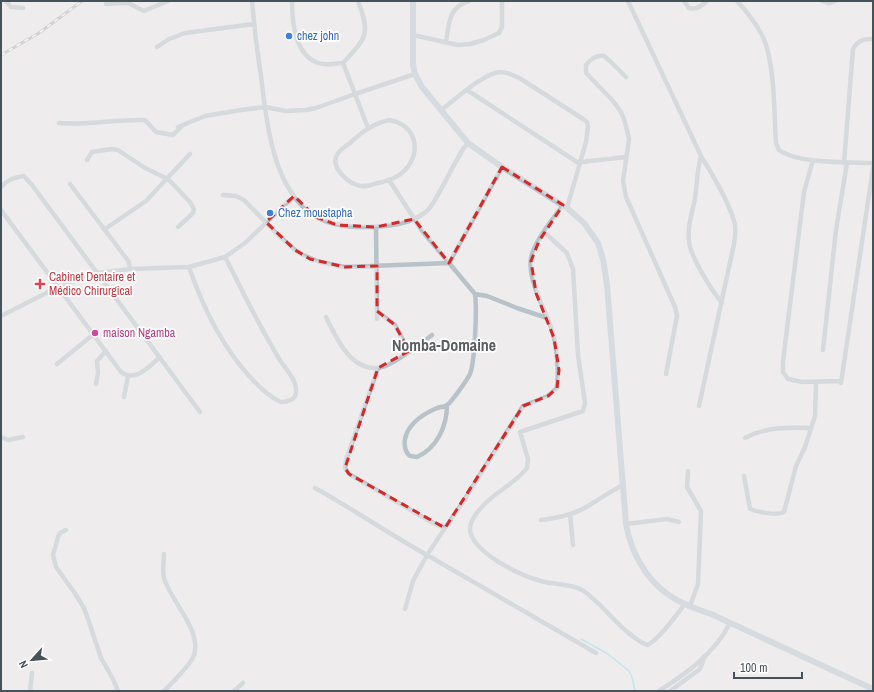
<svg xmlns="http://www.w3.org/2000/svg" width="874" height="692" font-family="'Archivo Narrow',sans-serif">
<rect width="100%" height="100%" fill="#efeced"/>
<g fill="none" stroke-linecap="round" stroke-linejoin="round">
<path stroke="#8ce0e6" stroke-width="1.5" d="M581,639L608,654L629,671L632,677L635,691"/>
<path stroke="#b8c3c9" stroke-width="4.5" d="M6,1L11,7L23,8
M252,1C254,26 257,51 261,76C266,121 273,191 315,216C329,225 348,227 365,227C386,227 412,225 428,210C435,202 439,192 444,184C450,172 456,161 463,149L468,143
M292,1C292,22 295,55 318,63C326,66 335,63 343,63C366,38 371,35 358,1
M628,1L701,156C711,172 731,206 735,225C736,231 735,237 734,244L699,406
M684,1L689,8C697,10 701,6 707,1
M737,1C748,13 761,29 766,45C775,74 774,113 776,143L779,150C798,164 849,162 873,163
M822,1L829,3L835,1
M106,4L128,3L144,11L168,1
M413,35L458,45L470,44L484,40L499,33L502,27V1
M446,42C449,25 448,7 469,1
M157,47L169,39L185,33L254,24
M626,77L611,62L604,56C597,55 590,59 586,65V73L613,101L621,112L625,122L629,139L623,181L626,197L675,307L677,316L666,374
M467,90L580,164
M441,110C455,100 484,72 501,72C508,72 515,76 521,79L583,119L587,122L588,127L586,142L567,208
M389,120C415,124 423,151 405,170C398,178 388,181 378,183C371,185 364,188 357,185C346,181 329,166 338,153C341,149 346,146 350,143C362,132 372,124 389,120Z
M59,123C87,126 116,119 145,120L156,132L173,135L183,125
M178,127L205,116L241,110L265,107L286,111L306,110L316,108L355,94L343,63
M368,128L355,94L415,74
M701,156C697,170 697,184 695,199C692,213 687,227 689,241C690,256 712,291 722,303
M87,160L92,152L112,149L118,150L145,168L168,179L190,202L194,209L193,213L178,227
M813,160L804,192L783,361V372L788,379L802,382L841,381
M581,162L626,157
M844,163L853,49C858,40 864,39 873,39
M389,180L423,232L475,294C477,307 475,362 470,374C467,380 451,403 446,406C443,407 440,407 437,408C423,414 408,424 405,439C404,446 405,452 410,456L417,457C437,448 447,426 447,405
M70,184L123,254L129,262L130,269
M1,187C7,180 14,177 24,176L32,185L200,412
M223,195L236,196L244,200L277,234L295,250L303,255L320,262L345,267L449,263L502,167
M1,210L121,372C135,383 150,366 160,357
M376,227L377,319
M105,229L146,201L190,154
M544,232L567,253L573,269L578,355L585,403L583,411L520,432L528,459L527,468C515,484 494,492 481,508C476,513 470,522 470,529C471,552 521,576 541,581C554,585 567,583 580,589C587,592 593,599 599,604C612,617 630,638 647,645C657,642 677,614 685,604
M189,267C203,308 221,345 250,377C259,387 269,397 281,402C287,402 296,400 296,392C297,381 287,370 281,362C260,328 243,292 225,257
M475,294L487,296L517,308L547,318
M377,311L395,325L409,351
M1,316L58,287L97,273L130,269L189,267L225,257L245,243L294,196
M326,317C336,337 349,369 377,368C390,368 421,343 432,335
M823,350L836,230L847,163
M57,364L94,334
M378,368L346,460L345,468L349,474L419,515L435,524L445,528L463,502L523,406L548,396L557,388C559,371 557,344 551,327C544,307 525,276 532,254C537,238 553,219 563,205
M841,383L873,168
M96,384L98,373L97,361L106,351
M124,397L128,376
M1,437L8,440L23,437
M745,438C765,427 789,427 811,428
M688,471L687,487L701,511L698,584L690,606
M744,476L750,509C758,512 777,516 784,512L796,466L805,447L815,416L816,382
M315,488C353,509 389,534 427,555L445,528
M570,514L573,545
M541,520C558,518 574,515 588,506C600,499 611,491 623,485
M626,524L667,519L679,522
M66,530L60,533L58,537L53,555L56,567L74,592L84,608L88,619L101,658L113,679L118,691
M164,554C164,562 162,571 164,578C171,602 202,630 194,655C192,663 171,684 164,691
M405,609L413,581L427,555L596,653
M30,691L32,673
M234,691L243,683
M659,691C687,673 715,653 730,623
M670,691L700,669L704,658"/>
<path stroke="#b9c6ce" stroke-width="6" d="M413,1V65L415,74L422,87L468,143L502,167L567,208L584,223L598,243L603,259L607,285L626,524C632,558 652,590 685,604C693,608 702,611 711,614L873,689"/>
<g stroke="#afb3b7" stroke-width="3">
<path id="rail" d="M1,55L39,33L82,1"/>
</g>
<use href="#rail" stroke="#fff" stroke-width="1.5" stroke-dasharray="4.5" stroke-linecap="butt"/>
</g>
<path d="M0 0H874V692H0ZM502,167L563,205L539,241L531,261L536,293L554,338L559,370L557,388L548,396L523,406L445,528L349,474L345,468L378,368L409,351L395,325L377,311V266L345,267L310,259L295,250L266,222L294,196L316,217L337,225L376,227L414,219L449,263Z" fill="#efeced" fill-opacity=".55" fill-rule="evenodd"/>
<path fill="none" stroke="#d62828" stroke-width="3" stroke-dasharray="8 5" stroke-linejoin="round" d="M502,167L563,205L539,241L531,261L536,293L554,338L559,370L557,388L548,396L523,406L445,528L349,474L345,468L378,368L409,351L395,325L377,311V266L345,267L310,259L295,250L266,222L294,196L316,217L337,225L376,227L414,219L449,263Z"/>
<g fill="#3f7fe0" stroke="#fff" stroke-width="1.5">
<circle cx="289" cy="36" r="4"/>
<circle cx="270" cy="213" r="4"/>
</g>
<path fill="#e0444e" stroke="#fff" stroke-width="1.5" d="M38 278h4v4h4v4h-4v4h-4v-4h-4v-4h4z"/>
<circle fill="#d1479c" stroke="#fff" stroke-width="1.5" cx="95" cy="333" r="4"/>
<g text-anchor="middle" stroke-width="3.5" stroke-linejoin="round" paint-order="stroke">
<g font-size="12" fill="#366cbe" stroke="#fff" text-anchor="start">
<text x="297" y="40">chez john</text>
<text x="278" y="217">Chez moustapha</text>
</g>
<g font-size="12" fill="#be3a42" stroke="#fff" text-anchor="start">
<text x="49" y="281">Cabinet Dentaire et<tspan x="49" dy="14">Médico Chirurgical</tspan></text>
</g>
<g font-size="12" fill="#b23c85" stroke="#fff" text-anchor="start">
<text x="103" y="337">maison Ngamba</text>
</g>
<g font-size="16" font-weight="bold" fill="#5a5e61" stroke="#fff">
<text x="444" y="351">Nomba-Domaine</text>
</g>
</g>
<rect width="874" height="692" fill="none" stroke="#465259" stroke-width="4"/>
<g transform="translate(32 660) rotate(243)" stroke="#ffffff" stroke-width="3" paint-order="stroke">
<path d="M0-3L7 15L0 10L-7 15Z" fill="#465259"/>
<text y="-6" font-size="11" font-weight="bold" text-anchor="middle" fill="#465259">N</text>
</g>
<path d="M734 672v6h68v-6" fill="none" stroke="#465259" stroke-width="2"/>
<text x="740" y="672" font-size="12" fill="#465259" stroke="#ffffff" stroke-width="3" paint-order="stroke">100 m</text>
</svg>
